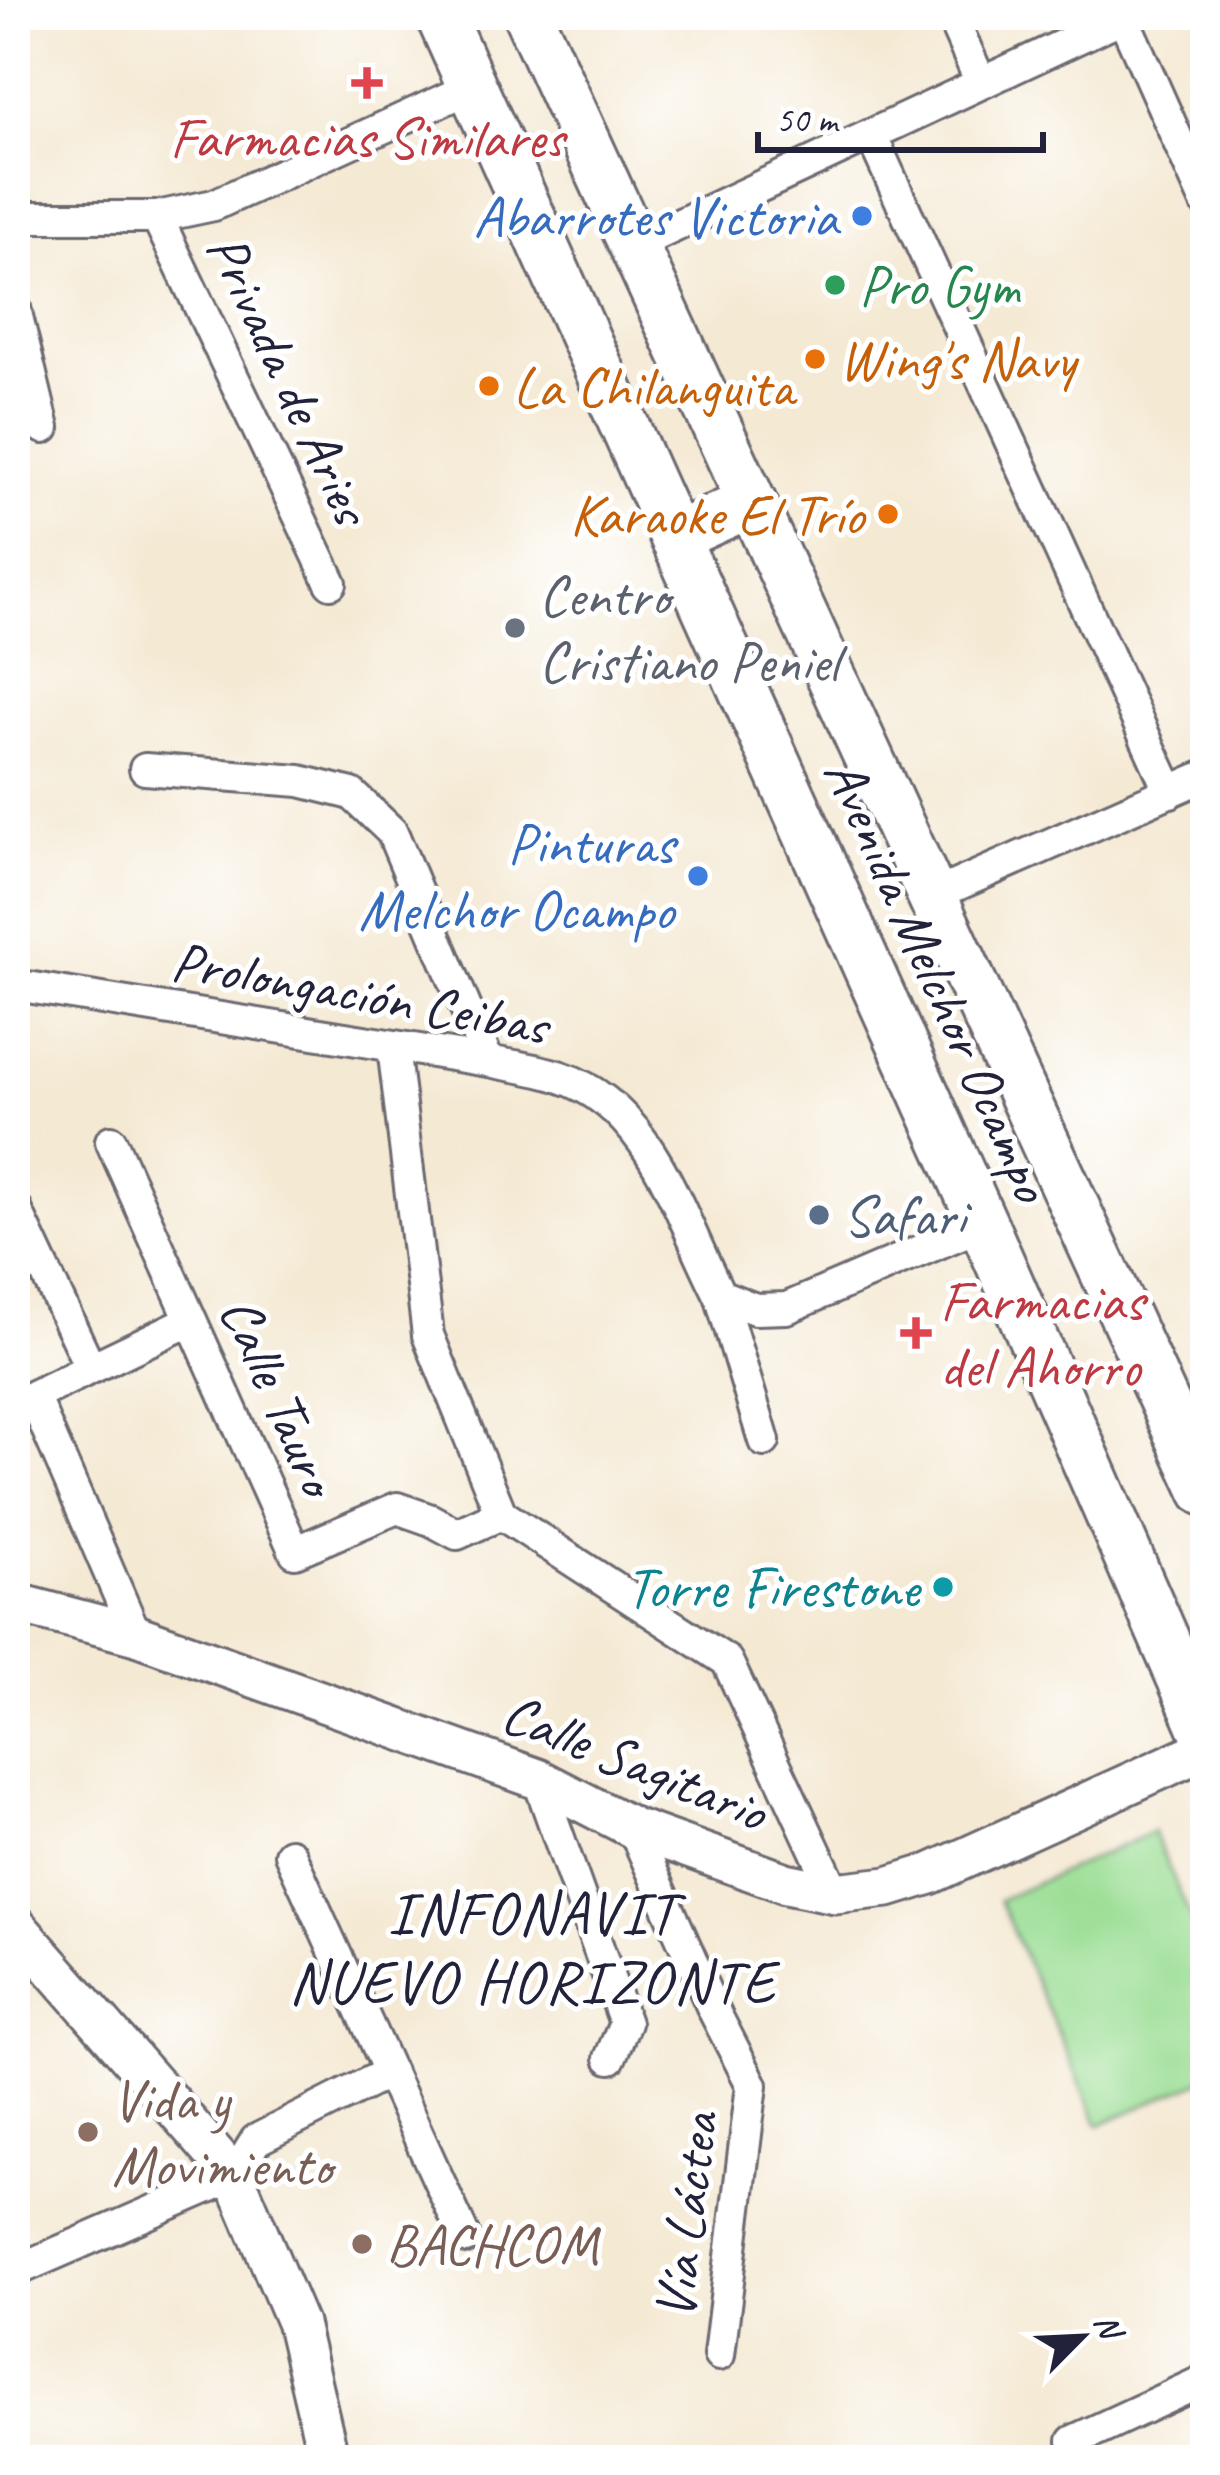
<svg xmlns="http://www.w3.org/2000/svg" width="1220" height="2475" font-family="Caveat,sans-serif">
<rect width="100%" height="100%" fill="#fff"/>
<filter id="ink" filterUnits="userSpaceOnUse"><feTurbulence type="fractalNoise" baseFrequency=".00833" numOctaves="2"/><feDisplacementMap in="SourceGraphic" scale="24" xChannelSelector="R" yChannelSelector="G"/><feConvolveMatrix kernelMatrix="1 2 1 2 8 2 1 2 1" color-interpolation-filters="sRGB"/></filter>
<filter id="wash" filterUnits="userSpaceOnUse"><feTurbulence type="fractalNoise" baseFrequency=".004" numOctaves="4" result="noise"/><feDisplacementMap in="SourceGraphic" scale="48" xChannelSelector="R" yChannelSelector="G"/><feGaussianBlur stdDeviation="2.7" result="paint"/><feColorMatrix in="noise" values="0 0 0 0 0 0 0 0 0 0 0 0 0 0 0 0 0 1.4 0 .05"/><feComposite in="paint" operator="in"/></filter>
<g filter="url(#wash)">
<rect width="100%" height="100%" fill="#f4e9d3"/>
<path fill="#9cde95" stroke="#5f8068" stroke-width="3" d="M1153,1832L1205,1950V2079L1099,2125L999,1900Z"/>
</g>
<g filter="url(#ink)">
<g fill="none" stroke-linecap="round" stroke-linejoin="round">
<g stroke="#6c6870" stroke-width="36">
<path id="minor" d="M951,15L981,83
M1123,17L1205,201
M871,135L1170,792
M15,217H157L214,205L472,87
M157,217L331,583
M633,246L1127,15
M15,308L44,428
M145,769L300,781L352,794L392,832L488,1061
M932,896L1205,776
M15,985L488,1061C512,1066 538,1069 561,1077C653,1108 679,1217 720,1295L755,1309L787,1308L983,1224
M393,1047L428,1335L501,1514L727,1661L835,1893
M111,1141L295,1552L397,1508L431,1520L457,1534L501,1514
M15,1207L90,1367
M720,1295L764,1441
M136,1635L33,1396L189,1321
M538,1779L625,2023L610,2058
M633,1828L713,2009L752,2085L719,2355
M290,1854L465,2238
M15,2271L234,2176L256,2140L390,2072
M1073,2441L1205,2380"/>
</g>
<g stroke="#6c6870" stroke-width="45">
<path id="tertiary" d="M15,1603L136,1635L538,1779L633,1828L786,1883L835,1893L888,1887L930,1874L1205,1749
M15,1925L234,2176L297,2324L329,2460"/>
</g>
<g stroke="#6c6870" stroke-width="54">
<path id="primary" d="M440,15L983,1224L1205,1732
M528,15L1205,1491
M675,537L750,503"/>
</g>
<use href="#minor" stroke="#fff" stroke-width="30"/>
<use href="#tertiary" stroke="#fff" stroke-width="39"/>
<use href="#primary" stroke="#fff" stroke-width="48"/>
</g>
</g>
<g fill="#e0444e" stroke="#fff" stroke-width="4.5">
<path d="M361 65h12v12h12v12h-12v12h-12v-12h-12v-12h12z"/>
<path d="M910 1315h12v12h12v12h-12v12h-12v-12h-12v-12h12z"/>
</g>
<g fill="#3f7fe0" stroke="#fff" stroke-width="4.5">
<circle cx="862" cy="216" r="12"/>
<circle cx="698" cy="876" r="12"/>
</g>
<circle fill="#2e9e5b" stroke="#fff" stroke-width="4.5" cx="835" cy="285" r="12"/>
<g fill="#e8710a" stroke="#fff" stroke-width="4.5">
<circle cx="815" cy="359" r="12"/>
<circle cx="489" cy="386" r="12"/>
<circle cx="888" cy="514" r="12"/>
</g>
<circle fill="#6b7280" stroke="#fff" stroke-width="4.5" cx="515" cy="628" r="12"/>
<circle fill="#5c6f8a" stroke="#fff" stroke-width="4.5" cx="819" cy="1215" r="12"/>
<circle fill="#0f9aa8" stroke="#fff" stroke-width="4.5" cx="943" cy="1587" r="12"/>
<g fill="#8d6e63" stroke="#fff" stroke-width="4.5">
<circle cx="88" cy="2132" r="12"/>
<circle cx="362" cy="2244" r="12"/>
</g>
<g text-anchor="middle" stroke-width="10" stroke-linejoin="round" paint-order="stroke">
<g font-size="57" fill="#be3a42" stroke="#fff">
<text x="367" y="157">Farmacias Similares</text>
<text x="940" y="1320" text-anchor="start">Farmacias<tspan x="940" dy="66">del Ahorro</tspan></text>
</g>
<g font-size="57" fill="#366cbe" stroke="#fff" text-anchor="end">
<text x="838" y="236">Abarrotes Victoria</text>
<text x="674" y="863">Pinturas<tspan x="674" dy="66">Melchor Ocampo</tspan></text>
</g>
<g font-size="57" fill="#27864d" stroke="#fff" text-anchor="start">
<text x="859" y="305">Pro Gym</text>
</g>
<g font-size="57" fill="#c56008" stroke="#fff" text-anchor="start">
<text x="839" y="379">Wing's Navy</text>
<text x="513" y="406">La Chilanguita</text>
<text x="864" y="534" text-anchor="end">Karaoke El Trío</text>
</g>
<g font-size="57" fill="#22223b" stroke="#fff">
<text transform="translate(290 378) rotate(65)" y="20">Privada de Aries</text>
<text transform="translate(939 979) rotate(66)" y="20">Avenida Melchor Ocampo</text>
<text transform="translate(360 992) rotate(10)" y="20">Prolongación Ceibas</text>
<text transform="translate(280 1395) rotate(66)" y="20">Calle Tauro</text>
<text transform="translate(635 1761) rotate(22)" y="20">Calle Sagitario</text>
<text transform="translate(685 2216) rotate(-83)" y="20">Vía Láctea</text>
</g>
<g font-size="57" fill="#5b616d" stroke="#fff" text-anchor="start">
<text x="539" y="615">Centro<tspan x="539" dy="66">Cristiano Peniel</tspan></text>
</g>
<g font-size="57" fill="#4e5e75" stroke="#fff" text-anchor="start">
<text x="843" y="1235">Safari</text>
</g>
<g font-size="57" fill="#0d838f" stroke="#fff" text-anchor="end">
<text x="919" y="1607">Torre Firestone</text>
</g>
<g font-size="57" fill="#785e54" stroke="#fff" text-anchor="start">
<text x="112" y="2119">Vida y<tspan x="112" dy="66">Movimiento</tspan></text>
<text x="386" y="2264">BACHCOM</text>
</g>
<g font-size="60" letter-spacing="3" fill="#22223b" stroke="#fff">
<text x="533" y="1933">INFONAVIT<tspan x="533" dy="69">NUEVO HORIZONTE</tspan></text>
</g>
</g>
<rect width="1220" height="2475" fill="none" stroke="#fff" stroke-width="60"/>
<g transform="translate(1082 2337) rotate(66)" stroke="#ffffff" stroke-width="9" paint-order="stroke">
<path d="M0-9L21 45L0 30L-21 45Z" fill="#22223b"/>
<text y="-18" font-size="33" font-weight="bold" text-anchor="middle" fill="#22223b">N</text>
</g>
<path d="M758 132v18h285v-18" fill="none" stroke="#22223b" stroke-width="6"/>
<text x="776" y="132" font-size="36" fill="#22223b" stroke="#ffffff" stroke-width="9" paint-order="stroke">50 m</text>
</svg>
